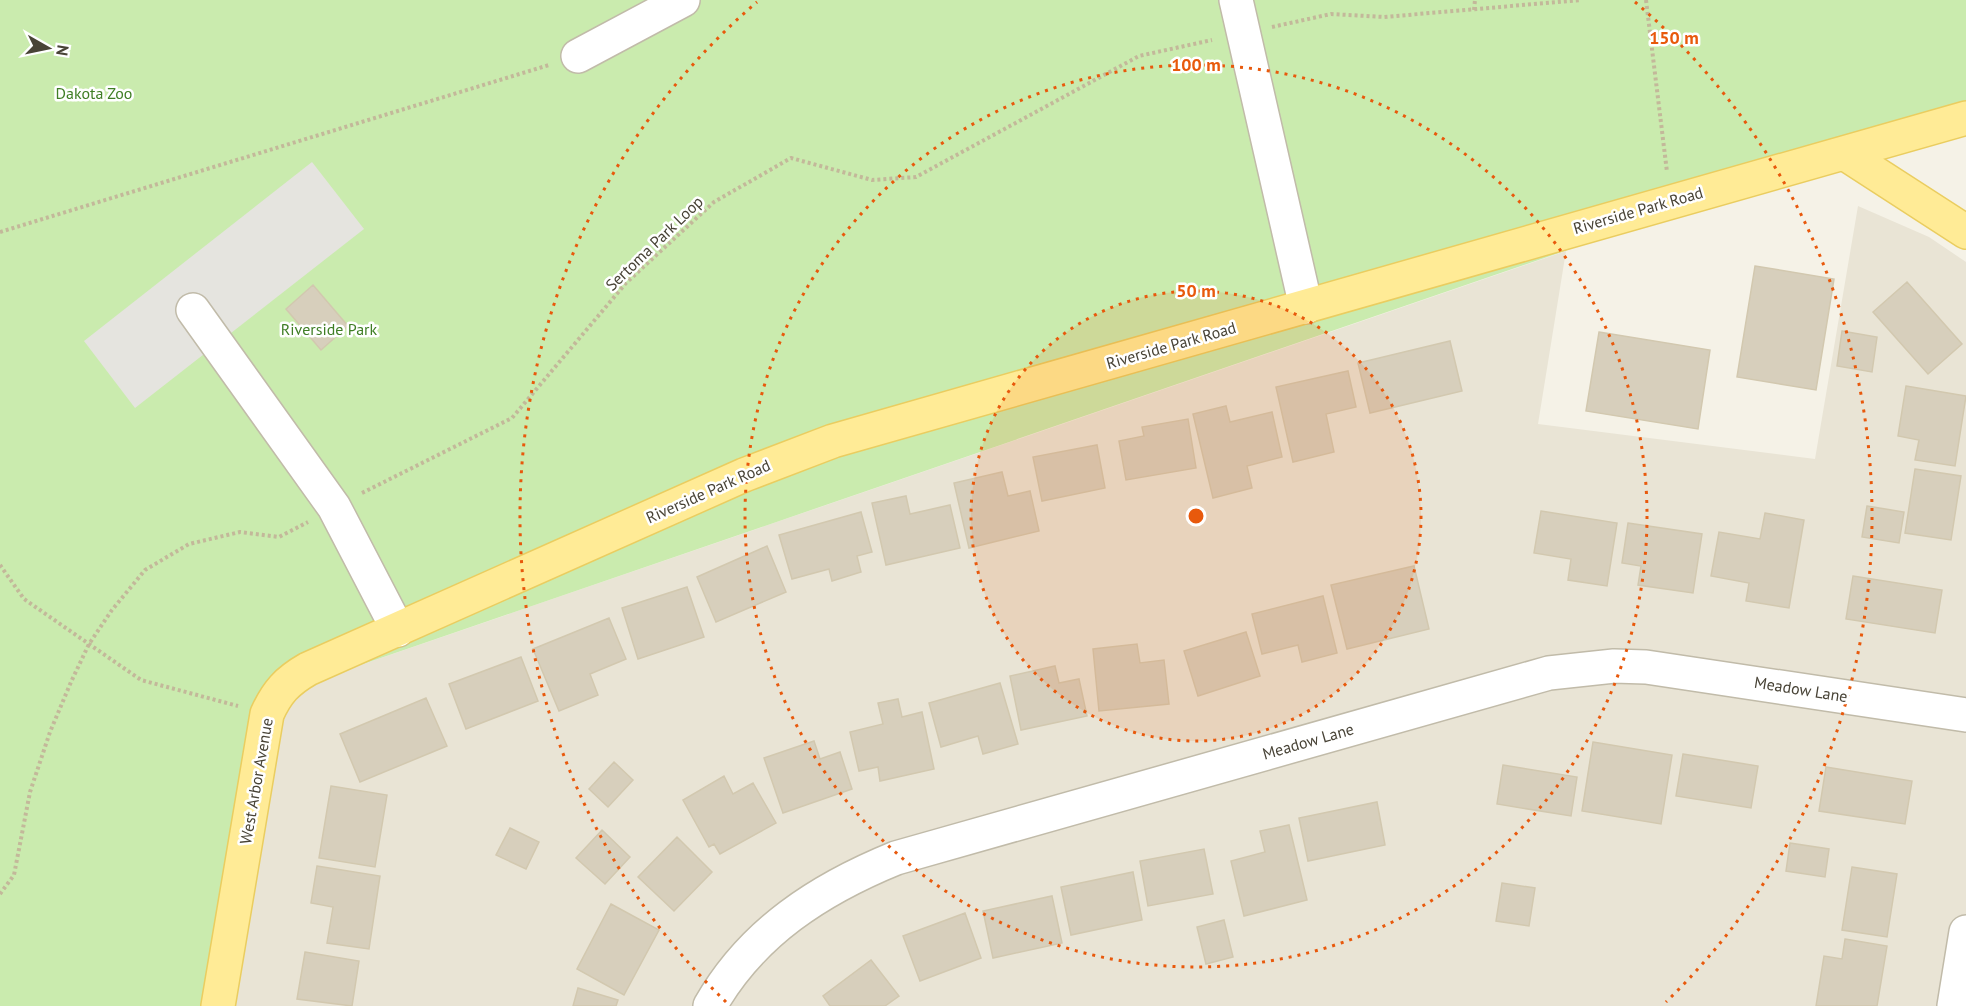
<svg xmlns="http://www.w3.org/2000/svg" width="1966" height="1006" font-family="'PT Sans',sans-serif">
<rect width="100%" height="100%" fill="#f5f2e7"/>
<path fill="#e9e4d5" d="M1858,206L1929,237L1966,262V1006H211L276,694L1566,251L1538,424L1815,459Z"/>
<path fill="#caebae" d="M0,0H1966V113L276,694L211,1006H0Z"/>
<path fill="#e5e4df" d="M312,162L364,229L135,408L84,341Z"/>
<path fill="#d7cfbc" stroke="#d2c8af" stroke-width="1.5" d="M1755,266L1834,279L1816,390L1737,377Z
M1907,282L1962,344L1928,374L1873,312Z
M313,285L348,326L321,350L286,309Z
M1842,331L1877,337L1872,372L1837,366Z
M1599,332L1710,350L1698,429L1586,411Z
M1450,341L1462,391L1370,413L1358,363Z
M1348,371L1356,407L1326,414L1334,452L1293,462L1276,387Z
M1906,386L1966,396L1955,466L1915,460L1919,440L1898,436Z
M1226,406L1230,422L1272,412L1282,457L1247,466L1252,488L1213,498L1193,414Z
M1188,419L1196,468L1126,480L1119,441L1144,436L1142,427Z
M1097,445L1105,488L1042,501L1033,457Z
M1915,469L1961,476L1951,540L1905,533Z
M1002,472L1008,496L1030,491L1039,531L969,548L954,483Z
M906,496L910,514L950,505L960,548L886,565L872,503Z
M1867,506L1904,512L1899,543L1862,537Z
M1541,511L1617,523L1607,586L1568,580L1571,559L1534,553Z
M861,512L872,552L857,556L861,572L832,581L829,569L792,579L779,535Z
M1765,513L1804,520L1789,608L1746,601L1749,583L1711,576L1719,532L1760,539Z
M1628,523L1702,534L1693,593L1638,585L1641,566L1622,563Z
M767,546L786,592L716,622L697,577Z
M1414,566L1429,629L1347,649L1331,585Z
M1853,576L1942,590L1935,633L1846,619Z
M687,587L704,637L638,659L622,608Z
M1323,596L1337,653L1302,662L1298,645L1262,654L1252,614Z
M609,618L626,659L590,674L598,695L559,711L533,649Z
M1246,632L1260,676L1198,696L1184,651Z
M1137,644L1140,663L1164,660L1169,704L1099,711L1093,649Z
M521,657L538,701L466,729L449,684Z
M1055,666L1059,683L1079,679L1087,716L1021,730L1010,676Z
M1000,683L1018,744L983,754L978,736L941,747L929,703Z
M426,698L447,746L360,782L340,734Z
M898,699L902,717L922,712L934,769L880,781L878,767L859,771L850,732L883,724L878,703Z
M814,741L820,759L840,752L852,789L783,813L764,758Z
M1593,742L1672,755L1661,824L1582,811Z
M1683,754L1758,766L1751,808L1676,796Z
M614,762L633,780L608,807L589,789Z
M1503,765L1577,777L1571,816L1497,804Z
M1826,767L1912,781L1905,824L1819,811Z
M724,776L733,794L753,783L776,823L720,854L714,844L709,847L683,800Z
M331,786L387,795L375,867L319,858Z
M1377,802L1385,845L1308,861L1299,818Z
M1289,825L1307,900L1244,916L1231,861L1265,852L1260,831Z
M510,828L539,842L526,869L496,855Z
M602,830L630,857L605,884L576,858Z
M677,837L712,872L674,911L638,877Z
M1790,843L1829,849L1825,877L1786,871Z
M1204,849L1213,894L1148,906L1140,861Z
M317,866L380,876L369,949L327,943L333,907L311,903Z
M1852,867L1897,874L1887,937L1842,930Z
M1133,872L1142,920L1071,935L1061,887Z
M1502,883L1535,888L1529,926L1496,921Z
M1052,896L1062,943L993,958L983,911Z
M611,904L659,930L624,995L577,969Z
M965,913L981,958L920,981L903,936Z
M1224,920L1233,957L1206,964L1197,927Z
M1845,939L1887,946L1877,1006H1816L1824,956L1842,959Z
M305,952L359,961L352,1006L297,999Z
M871,960L899,996L885,1006H830L823,996Z
M578,988L618,1000L616,1006H573Z"/>
<g fill="none" stroke-linecap="round" stroke-linejoin="round">
<g stroke="#c1bba9" stroke-width="36">
<path id="minor" d="M1236,0L1306,307
M578,56L683,0
M193,310L334,507L398,630
M710,1006C752,932 820,889 896,858L1549,673L1614,666L1646,667L1966,715
M1954,1006L1966,932"/>
</g>
<g stroke="#eacd60" stroke-width="36">
<path id="major" d="M1844,153L1966,232
M218,1006L267,714C277,692 287,681 308,669L744,475L833,441L1966,118"/>
</g>
<path stroke="#c3b89a" stroke-width="4" stroke-dasharray="3 3" stroke-linecap="butt" d="M1646,0L1667,172
M1474,10L1475,0
M1272,27L1331,14L1384,17L1581,0
M0,232L549,65
M362,493L512,418L626,283L714,202L791,158L872,180L916,177L1139,56L1212,40
M0,565L24,599L141,680L238,706
M0,894L14,875L30,792L50,732L71,682L89,644L112,610L145,570L189,544L240,532L279,537L308,522"/>
<use href="#minor" stroke="#fff" stroke-width="33"/>
<use href="#major" stroke="#ffeb96" stroke-width="33"/>
</g>
<circle cx="1196" cy="516" r="225" fill="#e8590c" fill-opacity=".12"/>
<g fill="none" stroke="#e8590c" stroke-width="3" stroke-dasharray="3 6">
<circle cx="1196" cy="516" r="225"/>
<circle cx="1196" cy="516" r="451"/>
<path d="M726 1002A676 676 0 0 1 757 2M1635 2A676 676 0 0 1 1666 1002"/>
</g>
<g text-anchor="middle" stroke-width="5" stroke-linejoin="round" paint-order="stroke">
<g font-size="16" fill="#3f7e25" stroke="#fff">
<text x="94" y="99">Dakota Zoo</text>
<text x="329" y="335">Riverside Park</text>
</g>
<g font-size="16" fill="#484336" stroke="#fff">
<text transform="translate(1638 210) rotate(-16)" y="6">Riverside Park Road</text>
<text transform="translate(654 243) rotate(-44)" y="6">Sertoma Park Loop</text>
<text transform="translate(1171 345) rotate(-16)" y="6">Riverside Park Road</text>
<text transform="translate(708 491) rotate(-24)" y="6">Riverside Park Road</text>
<text transform="translate(1801 689) rotate(9)" y="6">Meadow Lane</text>
<text transform="translate(1308 741) rotate(-16)" y="6">Meadow Lane</text>
<text transform="translate(256 781) rotate(-80)" y="6">West Arbor Avenue</text>
</g>
</g>
<circle cx="1196" cy="516" r="9" fill="#e8590c" stroke="#fff" stroke-width="3"/>
<g font-size="18" text-anchor="middle" font-weight="bold" fill="#e8590c" stroke="#fff" stroke-width="5" stroke-linejoin="round" paint-order="stroke">
<text x="1674" y="44">150 m</text>
<text x="1196" y="71">100 m</text>
<text x="1196" y="297">50 m</text>
</g>
<g transform="translate(48 48) rotate(99)" stroke="#ffffff" stroke-width="4.5" paint-order="stroke">
<path d="M0-4.5L10 22L0 15L-10 22Z" fill="#484336"/>
<text y="-9" font-size="16" font-weight="bold" text-anchor="middle" fill="#484336">N</text>
</g>
</svg>
